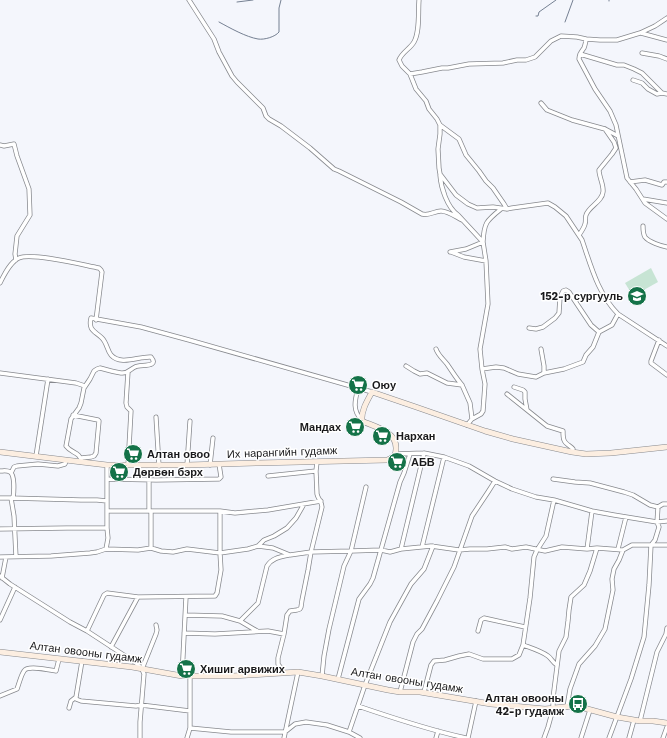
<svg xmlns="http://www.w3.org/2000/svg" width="667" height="738" font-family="'Work Sans',sans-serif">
<rect width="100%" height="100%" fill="#f4f6fc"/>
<path fill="#c7e4d4" d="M651,268L658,282L633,296L625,283Z"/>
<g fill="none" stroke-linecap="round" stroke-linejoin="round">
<path stroke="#758092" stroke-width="1" d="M609,0V1
M237,2L253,0
M536,16H538L539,12L556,0
M219,22C230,28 246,37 258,39C264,40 275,37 279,32V8L281,0
M565,22L573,0"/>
<g stroke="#87898e" stroke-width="5">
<path id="street" d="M189,0L214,39L219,52L232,76L237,82L263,108L266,116L269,119L281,126L310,148L334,169L339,171L401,202L422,214C430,216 434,211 441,211C448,211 456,217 462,220
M419,0C418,12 420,32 414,42C410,49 402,52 399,60L402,66L410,74L416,89L426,101L429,109L437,119L440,125V134L438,149L439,168L440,174L456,195L468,204L477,208L493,207L507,209L512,208L548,203L555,207L566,216L582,240C591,266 598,294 618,314L667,346
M667,18L655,26L640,33L617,40H600L586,39C586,42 585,45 584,48C581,52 579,54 579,59L595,89L610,111L616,125L627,178L636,189L645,203L667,219
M641,33L667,40
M642,53L659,56L667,59
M580,54L617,65H624L634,69L642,73L662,93L667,94
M410,74L422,72L442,68H448L469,64L503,63L517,60H526L535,57L551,41L561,36L577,37L586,39
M633,80L642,83L648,89L657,94L662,93
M541,103L547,110L572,120L605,129L618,136
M440,125L459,139L466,155L479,171L486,181L493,188L504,204L507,209
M0,145L4,146L14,144L17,156L29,189L30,215L17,236L15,254L16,260
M440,175C441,188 447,207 458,215L483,242L486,261L488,304L480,349L482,369L485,384L483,411L481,414L472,419L467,425
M630,182L645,180L662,185L664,182H667
M643,199L667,203
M643,226C643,230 643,234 645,237C649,242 661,246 667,247
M579,235C581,232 584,228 585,224C586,221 585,217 586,215C589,206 602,202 603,192C604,185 599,177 599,170L612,154L616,148L614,142L605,129
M450,252L466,249L483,242C484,223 486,221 501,209
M451,252L464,257L486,261
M0,283C4,275 10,262 19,258C32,252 83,265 99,268L101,270L102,272L96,320
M529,328L536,329L543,327L555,318L559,313L560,297L563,291L566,290L569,292L591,325L599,332
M659,340L651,361V363L667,375
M436,349C438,355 443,359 447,364C452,371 456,378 462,385
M541,349L544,366V373L564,369L583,362L586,355L593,347L599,332L612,325L618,314
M406,366L414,371L420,374L427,373L447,383L462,385L470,403L472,419
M482,369L496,367L504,368L518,374L536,377L544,373
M0,373L76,383L85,386
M358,388C355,400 352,411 362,420
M507,394L527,410L525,399V392L523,390L514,387
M527,410L547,426L563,431C563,434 563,438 564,440C565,444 571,446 573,449L572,452
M73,415L98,420L99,421L96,453L94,456L91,457L81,458
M156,417L159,466
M395,454L424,453L444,457L469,466L495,481L512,489L536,497L554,500L592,511L614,515L657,522L667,521
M36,456L48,379
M82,462C79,451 72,454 66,446L71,419L79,408L81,403L84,388L90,379L94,371L97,369L100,368C107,370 114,372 121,373C128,374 130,369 135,367C140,364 160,368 151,357C139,356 121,366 111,355C107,350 107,343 102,338C95,331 88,331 91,318L141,327L189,340L372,392
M128,465L131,411L127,407L126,403L128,372
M187,465L190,421
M210,465L213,438
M0,471C3,471 7,470 10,472C15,475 14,492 13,498
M11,473L14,467L17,466L38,464L58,466L65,464L66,460
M268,476L316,471
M108,479L156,480L219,479L221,477L219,464
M553,479L575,482L590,483L624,492L633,495L650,505L658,507L663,504H667
M149,480V511
M0,498H11
M107,511H220L235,513L268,510L321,501
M0,529L67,528H107
M258,546L264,540L274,536L287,528L296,518L304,504
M422,547L444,457
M151,548V511
M106,549L138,550L151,548L161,551L173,552L187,549L220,553L248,549L258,546L273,548L290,555L311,552L351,551L381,550L390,552L401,549L431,546L459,550L470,549H487L505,547L512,549L526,547L545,551L562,547L587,549L597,548
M401,549L424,453
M587,549L592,511
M618,549L626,517
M0,557L51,556L90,553L97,552L106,549L108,538L107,528V465
M16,557L14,516L11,498L81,500H97L107,501
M0,576L10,584L70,622L87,631L136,663L142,669L144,674L140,722V738
M2,578L6,557
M185,615L222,616L240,621L257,631
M0,620L15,587
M240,621L258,603L267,566C272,558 280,557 289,555
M87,631L104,595L107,593L138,597L215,596L217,593L221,570L220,553V511
M478,631L481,620L484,618L525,627
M184,633L215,634L268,631L284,634
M523,645C531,648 541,651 548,656C552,659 552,662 557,665
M111,647L138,597
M82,661L76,697V699L81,701L136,706L141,705L190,711
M142,669L156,634L157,630L156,625
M283,673L281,668L278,664V658L284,634L287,615L290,611L297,610L300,609L301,607L302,600L308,570L311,552L322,507C322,502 318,499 317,494L316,471L317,462
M182,676L186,597
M322,676L324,656L329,629L344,566L351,551L366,487
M338,679L359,599L370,584L373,578L400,482L404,473L410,454
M400,692L413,642L417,634L422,629L437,601L454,567L472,516L488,492L495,481
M424,692L431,665L434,661L445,660L459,656L469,654L483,659H512L519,655L523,645L530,598L534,557L537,550L546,536L554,500
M0,696L17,689C19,684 21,675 24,671C27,665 50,670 56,671L59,659
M358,706C393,718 429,730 466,738
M567,707L570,689L579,664L595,646L605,629L613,590L612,579L614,569L619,560L623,550L632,545H667
M69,708L71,701L76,697
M640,721L657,652L666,634L667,628
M190,728L231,732H285L295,724L306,722L327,725L349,732L360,738
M349,732L365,685L390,622L411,584L424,569L433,546
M187,738L190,728V677
M284,738L298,672
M436,738L438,731
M468,738L476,701
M544,738L548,727L553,709V698L559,651L566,637L568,621L569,610L571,597L584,585L590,571L597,548L623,550
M581,738L590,710
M609,738L631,679L644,637L649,585L651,545L655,540L659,527L657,522L658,507
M629,738L634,720
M663,738L667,727"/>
</g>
<g stroke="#87898e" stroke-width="6">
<path id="secondary" d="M0,452L82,462L107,465H187L257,463L387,460C393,458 396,456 396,449C397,431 375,427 362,421C361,411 367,401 372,392L416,407L485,431L513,439L572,452L586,454L611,453L667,447
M0,652L132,667L182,676H233L298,672L322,676L388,690L400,692H420L491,704L523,707L545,709L573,706L580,707L617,717L640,721H653L667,723"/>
</g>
<use href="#street" stroke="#fff" stroke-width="3.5"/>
<use href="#secondary" stroke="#fceee1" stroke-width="5"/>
</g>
<defs>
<g id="school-disc" transform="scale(1)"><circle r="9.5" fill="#147248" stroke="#fff"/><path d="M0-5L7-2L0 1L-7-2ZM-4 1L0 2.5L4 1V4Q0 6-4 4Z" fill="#fff"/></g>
<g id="supermarket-disc" transform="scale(1)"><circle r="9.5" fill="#147248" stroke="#fff"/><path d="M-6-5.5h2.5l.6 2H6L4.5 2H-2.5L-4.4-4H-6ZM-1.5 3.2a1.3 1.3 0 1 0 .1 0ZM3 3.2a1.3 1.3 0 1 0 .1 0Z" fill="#fff"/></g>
<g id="bus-disc" transform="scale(1)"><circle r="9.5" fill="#147248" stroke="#fff"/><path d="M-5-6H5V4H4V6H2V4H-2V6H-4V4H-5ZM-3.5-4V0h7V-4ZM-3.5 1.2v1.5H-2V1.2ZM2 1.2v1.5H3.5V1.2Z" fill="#fff"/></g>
</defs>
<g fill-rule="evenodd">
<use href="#school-disc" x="637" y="296"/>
<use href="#supermarket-disc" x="358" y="385"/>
<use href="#supermarket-disc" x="355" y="427"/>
<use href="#supermarket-disc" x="382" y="436"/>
<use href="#supermarket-disc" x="133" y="454"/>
<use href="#supermarket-disc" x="397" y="462"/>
<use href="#supermarket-disc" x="119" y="472"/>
<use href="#supermarket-disc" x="186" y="669"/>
<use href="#bus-disc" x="578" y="704"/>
</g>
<g text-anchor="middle" stroke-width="3" stroke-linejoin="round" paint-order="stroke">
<g font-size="11" font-weight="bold" fill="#1a1a1c" stroke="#fff" text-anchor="start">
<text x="623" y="300" text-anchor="end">152-р сургууль</text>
<text x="372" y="389">Оюу</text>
<text x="341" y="431" text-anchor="end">Мандах</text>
<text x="396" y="440">Нархан</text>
<text x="147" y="458">Алтан овоо</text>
<text x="411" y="466">АБВ</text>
<text x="133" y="476">Дөрвөн бэрх</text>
<text x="200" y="673">Хишиг арвижих</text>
<text x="564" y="702" text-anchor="end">Алтан овооны<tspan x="564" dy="13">42-р гудамж</tspan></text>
</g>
<g font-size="11" fill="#1a1a1c" stroke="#fff">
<text transform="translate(282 452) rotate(-2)" y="4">Их нарангийн гудамж</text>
<text transform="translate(86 652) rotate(7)" y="4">Алтан овооны гудамж</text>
<text transform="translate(407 680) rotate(9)" y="4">Алтан овооны гудамж</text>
</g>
</g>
</svg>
